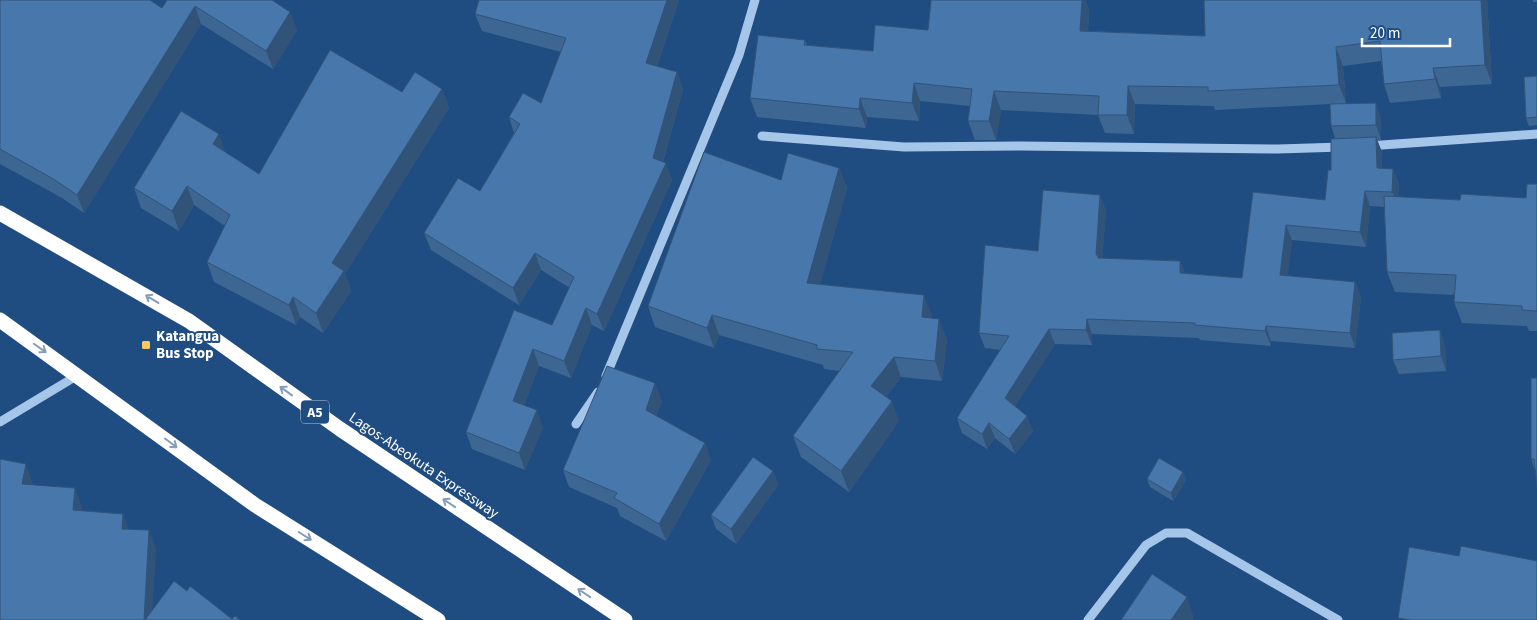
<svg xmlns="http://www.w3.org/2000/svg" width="1537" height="620" font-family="'Source Sans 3',sans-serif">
<rect width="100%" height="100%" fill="#1f4d82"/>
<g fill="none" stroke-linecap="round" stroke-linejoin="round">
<path stroke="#a5c6e9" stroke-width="9" d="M762,136L904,147L1021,146L1278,149L1342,147
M1368,146L1537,134
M606,376L739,55L755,0
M0,422L78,375
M576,424L598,392
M1088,620L1146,545L1166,533H1187L1338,620"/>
<path stroke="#fff" stroke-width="15" d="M0,213L189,321L340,429L625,620
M0,320L255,505L438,620"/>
</g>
<path fill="#3d6693" d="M0,0L162,8L272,0L297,30L273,69L201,24L84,213L62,198L0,164Z
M479,0H679L657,66L677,72L683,89L663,162L672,180L604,331L592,325L571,378L539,366L524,405L543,427L525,470L472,449L466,432L552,325L570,288L541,270L519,305L431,250L424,233L480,191L514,133L509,117L541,103L561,52L482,31L475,14Z
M931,0H1085L1089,10L1088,31L1205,36L1487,0L1492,84L1440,87L1441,98L1390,103L1384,84L1381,61L1343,66L1346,103L1381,118V140H1377L1382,152V168L1393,169L1399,184L1398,197L1460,200L1526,198L1537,184V331H1529L1527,326L1462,323L1454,302L1455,295L1395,292L1387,272L1384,207L1370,206L1366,247L1292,240L1287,276L1355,282L1361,297L1355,348L1271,341V346L1200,340L1199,338L1092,334V345L1055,344L1015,406L1033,431L1015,454L995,438L987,449L962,433L957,418L1001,350L985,348L979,333L1038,251L1106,210L1102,258L1180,261L1185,273L1242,278L1253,192L1325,200L1331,170L1335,138L1331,126L1330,104L1215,110L1214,106L1135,104L1134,134L1105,133L1098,115L1001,110L996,140H975L968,121L970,106L920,101L919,121L867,117L866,128L757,117L750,98L805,40L807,45L873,51L928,30Z
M1533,0H1537V2H1533Z
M1537,76V125L1529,126L1526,118Z
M442,89L449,108L345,274L351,291L323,333L300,317L296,325L214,282L207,262L225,226L194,205L179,231L141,208L134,188L225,152L259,174L402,92Z
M839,168L847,188L820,284L932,315L931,318L947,339L942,381L901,377L886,397L899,421L849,492L801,457L793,436L840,371L824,369L823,365L719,335L714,348L655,327L648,306L781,180Z
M1445,345L1446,371L1399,374L1393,360Z
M1537,378L1535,471L1531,459Z
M662,401L656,416L705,443L711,460L666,541L620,516L617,508L569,487L563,470Z
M773,471L778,485L736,544L716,529L711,515Z
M1183,472L1186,480L1173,501L1150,487L1147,479Z"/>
<path fill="#325378" d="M667,0H679L652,80L646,63Z
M1082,0H1085L1089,10L1087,50L1080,31Z
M1481,0H1487L1492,84L1485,65Z
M195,6L201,24L84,213L77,195Z
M290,12L297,30L273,69L266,51Z
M1336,47L1343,66L1346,103L1339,85Z
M1433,68L1440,87L1441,98L1435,79Z
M677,72L683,89L659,175L653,158Z
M914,83L920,101L919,121L912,103Z
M1128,86L1135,104L1134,134L1127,115Z
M442,89L449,108L345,274L351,291L323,333L316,313L332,263Z
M994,91L1001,110L996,140L989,121Z
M860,98L867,117L866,128L859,109Z
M1376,103L1381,118V140L1376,125Z
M219,134L226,154L213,144Z
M1376,137L1382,152V183L1377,168Z
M666,163L672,180L604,331L597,314Z
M839,168L847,188L815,303L807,283Z
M1393,169L1399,184L1398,207L1392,192Z
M187,186L194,205L179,231L172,211Z
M1365,191L1370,206L1366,247L1360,232Z
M1100,195L1106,210L1102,265L1096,255Z
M1286,225L1292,240L1286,290L1280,275Z
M535,253L541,270L519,305L513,288Z
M1180,261L1186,276L1180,273Z
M1355,282L1361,297L1355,348L1350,333Z
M924,295L932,315L929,337L922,317Z
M293,297L300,317L296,325L289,305Z
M586,308L592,325L571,378L564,361Z
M712,315L719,335L714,348L707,328Z
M939,319L947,339L942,381L935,361Z
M1087,319L1092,334V345L1086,330Z
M1266,326L1271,341V346L1265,331Z
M1049,329L1055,344L1011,413L1005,398Z
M1440,330L1445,345L1446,371L1441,356Z
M533,349L539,366L519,418L513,401Z
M894,357L901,377L879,406L871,386Z
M655,383L662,401L652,427L646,410Z
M892,401L899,421L849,492L841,471Z
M537,410L543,427L525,470L519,453Z
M1027,416L1033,431L1015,454L1009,439Z
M989,423L995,438L987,449L982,434Z
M705,443L711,460L666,541L659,524Z
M26,464L33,484L29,503L22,484Z
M773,471L778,485L736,544L731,529Z
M1183,472L1186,480L1173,501L1171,493Z
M75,488L82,507L80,530L73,510Z
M123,514L130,533L122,529Z
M149,530L156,549L152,620H144Z
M1187,597L1194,618L1193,620H1171Z"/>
<path fill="#4777ab" stroke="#325378" d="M0,0H150L162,8L167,0H272L290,12L266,51L195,6L77,195L55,180L0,149Z
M479,0H667L646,63L677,72L653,158L666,163L597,314L586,308L564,361L533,349L513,401L537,410L519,453L466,432L514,310L552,325L574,277L535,253L513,288L424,233L458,178L480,191L520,124L509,117L523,93L541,103L566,38L475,14Z
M931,0H1082L1080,31L1205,36L1204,0H1481L1485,65L1433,68L1435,79L1384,84L1380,41L1336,47L1339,85L1208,91V87L1128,86L1127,115H1098L1099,96L994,91L989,121H968L972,89L914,83L912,103L860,98L859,109L750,98L758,35L805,40L804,45L873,51L875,25L928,30Z
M330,50L402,92L415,72L442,89L332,263L344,271L316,313L293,297L289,305L207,262L230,215L187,186L172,211L134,188L181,111L219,134L213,144L259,174Z
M1537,76V117L1526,118L1524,77Z
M1376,103V125L1331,126L1330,104Z
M1376,137L1377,168L1393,169L1392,192L1365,191L1360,232L1286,225L1280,275L1355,282L1350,333L1266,326L1265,331L1195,325V323L1087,319L1086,330L1049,329L1005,398L1027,416L1009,439L989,423L982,434L957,418L1009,336L979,333L985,245L1038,251L1043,190L1100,195L1096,255H1098V258L1180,261V273L1242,278L1253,192L1325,200L1328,170H1331V139Z
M704,152L781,180L788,153L839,168L807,283L924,295L922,317L939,319L935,361L894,357L871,386L892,401L841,471L793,436L853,352L817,349V345L712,315L707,328L648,306Z
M1527,184H1537V311L1522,310V306L1454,302L1456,275L1387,272L1384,196L1460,200L1461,194L1526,198Z
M1440,330L1441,356L1393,360L1392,333Z
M607,366L655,383L646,410L705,443L659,524L614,498L617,493L563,470Z
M1531,378H1537V486L1534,459H1531Z
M753,457L773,471L731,529L711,515Z
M1159,458L1183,472L1171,493L1147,479Z
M0,459L26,464L22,484L75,488L73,510L123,514L122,529L149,530L144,620H0Z
M1461,546L1537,561V620H1410L1398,618L1409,547L1459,556Z
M1152,574L1187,597L1171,620H1121Z
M174,581L187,591L190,586L232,619L235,616L240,620H145Z"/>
<defs><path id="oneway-shaft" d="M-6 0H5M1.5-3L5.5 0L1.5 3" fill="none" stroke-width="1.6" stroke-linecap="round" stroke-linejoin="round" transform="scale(1.25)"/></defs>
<g stroke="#849dba">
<use href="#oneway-shaft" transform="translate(152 299) rotate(-149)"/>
<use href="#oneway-shaft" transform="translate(40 348) rotate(35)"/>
<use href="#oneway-shaft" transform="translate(286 391) rotate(-144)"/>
<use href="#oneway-shaft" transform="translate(171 443) rotate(37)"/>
<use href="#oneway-shaft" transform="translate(449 503) rotate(-146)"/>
<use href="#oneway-shaft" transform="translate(305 536) rotate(32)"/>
<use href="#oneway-shaft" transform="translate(584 593) rotate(-146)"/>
</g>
<rect fill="#f7c965" stroke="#1f4d82" stroke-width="2" x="141" y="340" width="10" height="10" rx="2.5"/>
<g text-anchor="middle" stroke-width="4" stroke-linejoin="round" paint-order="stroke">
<rect fill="#1f4d82" stroke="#bccada" stroke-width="1" x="301" y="400.5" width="28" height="23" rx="4"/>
<g font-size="14" font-weight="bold" fill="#fff">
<text x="315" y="417">A5</text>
</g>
<g font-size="15" font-weight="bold" fill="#fff" stroke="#1f4d82" text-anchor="start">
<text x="156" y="341">Katangua<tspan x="156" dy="17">Bus Stop</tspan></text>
</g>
<g font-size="15" fill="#fff" stroke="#1f4d82">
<text transform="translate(424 465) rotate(34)" y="5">Lagos-Abeokuta Expressway</text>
</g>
</g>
<path d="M1362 38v8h88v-8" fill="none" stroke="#ffffff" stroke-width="2.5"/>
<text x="1370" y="38" font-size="15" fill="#ffffff" stroke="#1f4d82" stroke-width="4" paint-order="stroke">20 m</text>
</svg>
